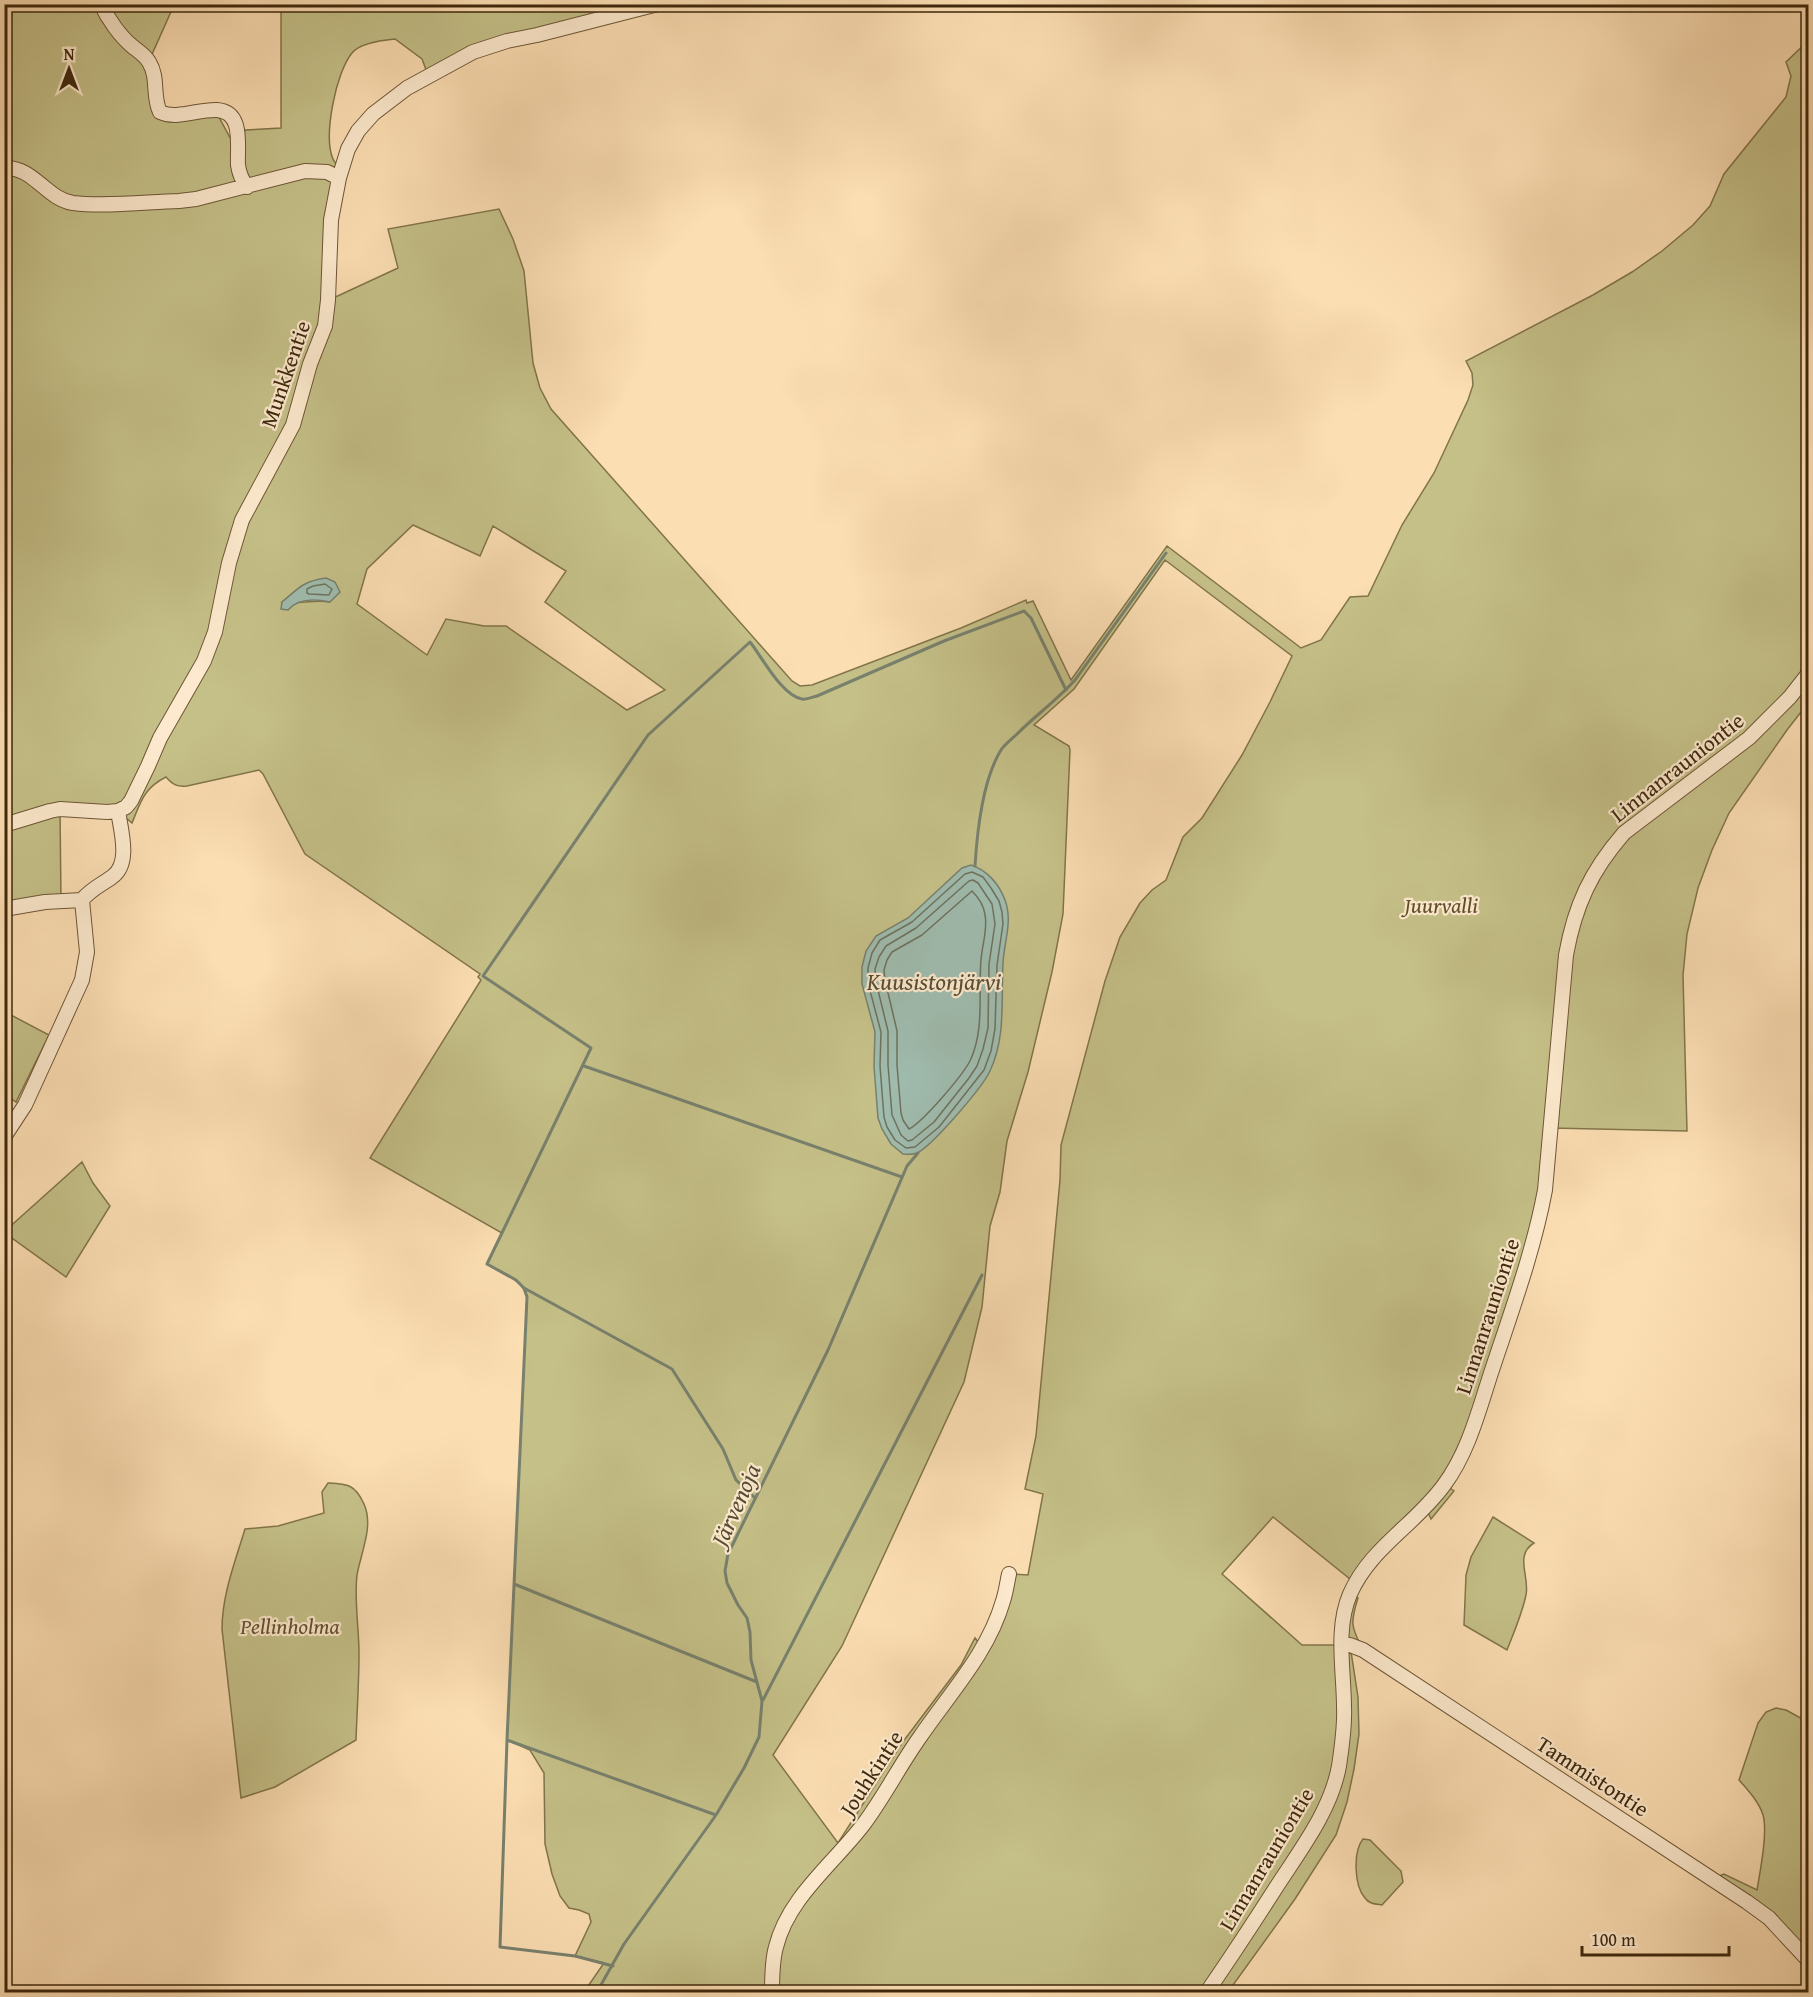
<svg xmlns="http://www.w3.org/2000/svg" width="1813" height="1997" font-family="'Gentium Book Plus',serif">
<rect width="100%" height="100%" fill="#fcdeb3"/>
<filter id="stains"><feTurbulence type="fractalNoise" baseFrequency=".00333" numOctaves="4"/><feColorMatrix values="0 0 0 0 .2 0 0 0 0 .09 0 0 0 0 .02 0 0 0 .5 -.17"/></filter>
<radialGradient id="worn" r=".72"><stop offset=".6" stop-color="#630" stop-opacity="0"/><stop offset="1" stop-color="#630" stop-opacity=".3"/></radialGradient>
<path fill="#c5c088" stroke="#82744a" stroke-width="1.5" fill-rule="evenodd" d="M5,5H174L149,61L160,112L215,110L239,154L245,130L281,128V5H658L537,35L428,75L422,59L395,39C384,40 360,43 352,53C336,72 323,136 333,159C335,163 339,167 341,170L329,300L398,268L388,229L499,209L513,239L524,271L533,363L540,388L551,409L792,681L800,686L812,685L961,628L1026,600L1027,603L1033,601L1071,680L1167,546L1301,648L1321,640L1350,597L1368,596L1402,525L1434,473L1468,400L1473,385L1472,373L1466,361L1593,295L1632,272L1662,251L1693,225L1710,206L1724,174L1786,97L1791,76L1786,62L1808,41V703L1787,730L1729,813L1712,850L1698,888L1687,934L1683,975L1687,1131L1551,1128L1523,1277L1445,1485L1454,1491L1431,1519L1426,1508L1355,1583L1273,1517L1222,1574L1302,1645H1342L1351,1592L1358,1598C1350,1623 1351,1627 1363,1650L1350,1645L1358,1697L1359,1734L1354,1769L1347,1802L1336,1835L1295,1899L1228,1992H1055L1054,1989L1037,1992H619L613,1986L608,1992H584L604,1963L575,1956L591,1922L589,1914L579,1910L569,1908L560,1896L552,1874L545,1844L544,1773L530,1750L507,1740L527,1297C522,1279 502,1273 487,1264L502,1233L370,1158L481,980L478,977L480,974L305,854L263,774L259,770L187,786C177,787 173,785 166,777C144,788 141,801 132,823L118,811L60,810L61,901L5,909L6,892L5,889ZM413,525L480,556L493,526L566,571L545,602L665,690L627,710L506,626H484L446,619L427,655L357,604L367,569ZM1165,560L1292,656L1270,702L1242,755L1202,818L1183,837L1166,880L1152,890L1140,903L1120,937L1105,981L1061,1145L1060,1180L1036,1436L1025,1489L1043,1494L1028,1575L1009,1574L982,1647L975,1638L961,1665L902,1743L838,1843L773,1755L842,1646L964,1382L982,1307L990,1226L1000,1192L1007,1141L1028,1072L1052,972L1063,914L1070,750L1069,746L1034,725L1074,689ZM302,586L330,602C313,599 298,605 282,602Z
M9,1014L49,1035L16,1102L5,1094L4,1017Z
M82,1162L93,1183L110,1206L66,1277L5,1233V1231Z
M328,1483C347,1484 355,1484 364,1504C374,1526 361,1552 357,1575C354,1600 359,1628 359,1653C359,1682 357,1711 356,1740L275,1787L241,1798L222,1629C222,1595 235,1562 245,1529L278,1526L324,1513L322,1492Z
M1493,1517L1534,1543C1514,1555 1530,1577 1526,1595C1522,1614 1514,1632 1507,1650L1464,1625L1466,1575L1471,1557Z
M1776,1708L1786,1710L1808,1722V1960L1790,1939L1712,1879L1724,1874L1757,1890C1760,1872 1768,1832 1763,1815C1759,1802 1748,1790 1739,1780L1758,1723L1766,1712Z
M1363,1839L1370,1840L1401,1871L1403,1882L1382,1905C1376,1904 1369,1904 1365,1898C1354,1886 1353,1851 1363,1839Z"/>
<path fill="#9fbcaf" stroke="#78816e" stroke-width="1.5" d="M326,578L335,582L340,592L330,602C316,599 298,598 288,610L281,609L282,602C299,588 303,581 326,578Z
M971,865C987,870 999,884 1005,900C1013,921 1004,942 1003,963C1001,1000 1006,1037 990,1071C982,1088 932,1146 917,1153C913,1155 908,1154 903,1154L891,1144L882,1129L878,1118L874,1066L875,1032L862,984V967L866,951L876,936L908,918L962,868Z"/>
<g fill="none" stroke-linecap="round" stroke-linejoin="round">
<path stroke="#6e725e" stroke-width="1.5" d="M325,584L332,589L329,595L309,594L307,593V589L313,586Z
M972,872L983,877L991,888L999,901L1002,912L1003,924L997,965L995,1029L991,1051L984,1070L939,1127L915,1147L906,1148L895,1140L887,1127L884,1117L880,1066L881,1032L868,983V968L872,953L880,940L912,922L965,874Z
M973,880L978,883L992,904L995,924L989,964L988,1028L983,1049L977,1066L969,1078L934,1122L912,1140L908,1141L901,1135L892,1115L888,1065V1031L876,982L875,969L879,957L886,946L916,928L969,881Z
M972,891C978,897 984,906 985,915C988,929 982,945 981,960C978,994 985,1029 970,1061C962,1076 923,1122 909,1129L903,1120L901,1113L897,1065V1031L885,980L884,970L887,960L892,952L922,935Z"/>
<path stroke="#78816e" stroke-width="3" d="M975,866C977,833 983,779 1001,750C1005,744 1012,739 1017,734C1036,715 1057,700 1075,680L1166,553
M584,1066L902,1177
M524,1288L527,1297L507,1740L500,1947L575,1956L613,1966
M755,1498L736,1480L723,1449L672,1369L524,1288L516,1280L487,1264L591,1048L483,976L648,735L750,642C762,657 782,696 802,699C807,700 812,697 817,696L944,641L1024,611L1031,618L1066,690
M514,1584L757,1682
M763,1700L982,1275
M507,1740L716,1815
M597,1992L624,1944L716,1815L744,1768L759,1737L762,1701L751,1660L750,1632L747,1618L738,1605L727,1583L725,1571L728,1554L828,1350L907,1166L918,1153"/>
<g stroke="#6e5636" stroke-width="16">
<path id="minor" d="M101,4C108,19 120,36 132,46C138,51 145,55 149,62C159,78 152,96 160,112C177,120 198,109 217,110C244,112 237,145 238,165C239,173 242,180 247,187
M4,168C33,166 46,199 73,203C105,207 146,202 179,201L196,199L305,171L327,172L339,178
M4,825L50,811L60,809L107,812L118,811L126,807L131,801L148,766L160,738L204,661L215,632L229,563L242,520L293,425L310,364L325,326L328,300L331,220L339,178L348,149L358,131L373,114L407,88L473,52L507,41L537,35L658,4
M4,909L45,902L82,900C91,889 101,885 112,877C131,864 121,831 118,811
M4,1137L25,1105L82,980L87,952L82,900
M1342,1645H1350L1363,1650L1747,1902L1769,1918L1808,1960
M772,1992C772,1978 772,1961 776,1947C788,1898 833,1864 863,1825C884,1797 900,1765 920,1737C950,1693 988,1653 1003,1601C1006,1592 1007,1583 1009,1574
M1207,1992C1231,1957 1254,1922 1277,1886C1301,1849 1331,1810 1339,1766C1342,1746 1345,1727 1344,1707C1344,1671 1335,1629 1350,1594C1370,1548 1415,1525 1444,1485C1470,1450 1480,1405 1494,1364C1513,1307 1534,1249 1545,1190L1566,955C1575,905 1591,871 1624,833L1749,738L1790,697L1808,674"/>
</g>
<use href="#minor" stroke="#fdeace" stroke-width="14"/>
</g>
<g text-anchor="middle" stroke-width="4.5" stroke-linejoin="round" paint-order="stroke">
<g font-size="22" fill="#3e280d" stroke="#fdeace">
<text transform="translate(285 374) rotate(-71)" y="8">Munkkentie</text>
<text transform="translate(1677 767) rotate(-38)" y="8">Linnanrauniontie</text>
<text transform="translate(1487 1316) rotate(-72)" y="8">Linnanrauniontie</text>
<text transform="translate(871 1773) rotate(-57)" y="8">Jouhkintie</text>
<text transform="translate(1593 1776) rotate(33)" y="8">Tammistontie</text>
<text transform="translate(1266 1859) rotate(-59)" y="8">Linnanrauniontie</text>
</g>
<g font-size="22" font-style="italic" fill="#604e2c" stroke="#fdeace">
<text x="1441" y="913">Juurvalli</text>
<text x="290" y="1634">Pellinholma</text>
</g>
<g font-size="24" font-style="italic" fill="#564d36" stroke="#fdeace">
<text x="934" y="990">Kuusistonjärvi</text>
<text transform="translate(736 1505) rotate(-66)" y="8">Järvenoja</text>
</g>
</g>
<rect width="1813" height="1997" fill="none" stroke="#fcdeb3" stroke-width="24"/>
<rect x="6" y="6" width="1801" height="1985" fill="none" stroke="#3e280d" stroke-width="3"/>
<rect x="12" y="12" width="1789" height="1973" fill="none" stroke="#3e280d" stroke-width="1.5"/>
<g transform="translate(69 69)" stroke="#fdeace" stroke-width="4.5" paint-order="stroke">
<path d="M0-4.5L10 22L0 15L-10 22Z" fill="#3e280d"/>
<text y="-9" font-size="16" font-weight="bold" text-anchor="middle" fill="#3e280d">N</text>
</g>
<path d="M1582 1946v9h147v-9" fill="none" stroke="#3e280d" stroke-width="3"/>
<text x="1591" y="1946" font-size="18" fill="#3e280d" stroke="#fdeace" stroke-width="4.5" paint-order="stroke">100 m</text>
<rect width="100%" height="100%" filter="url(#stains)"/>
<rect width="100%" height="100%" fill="url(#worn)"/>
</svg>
